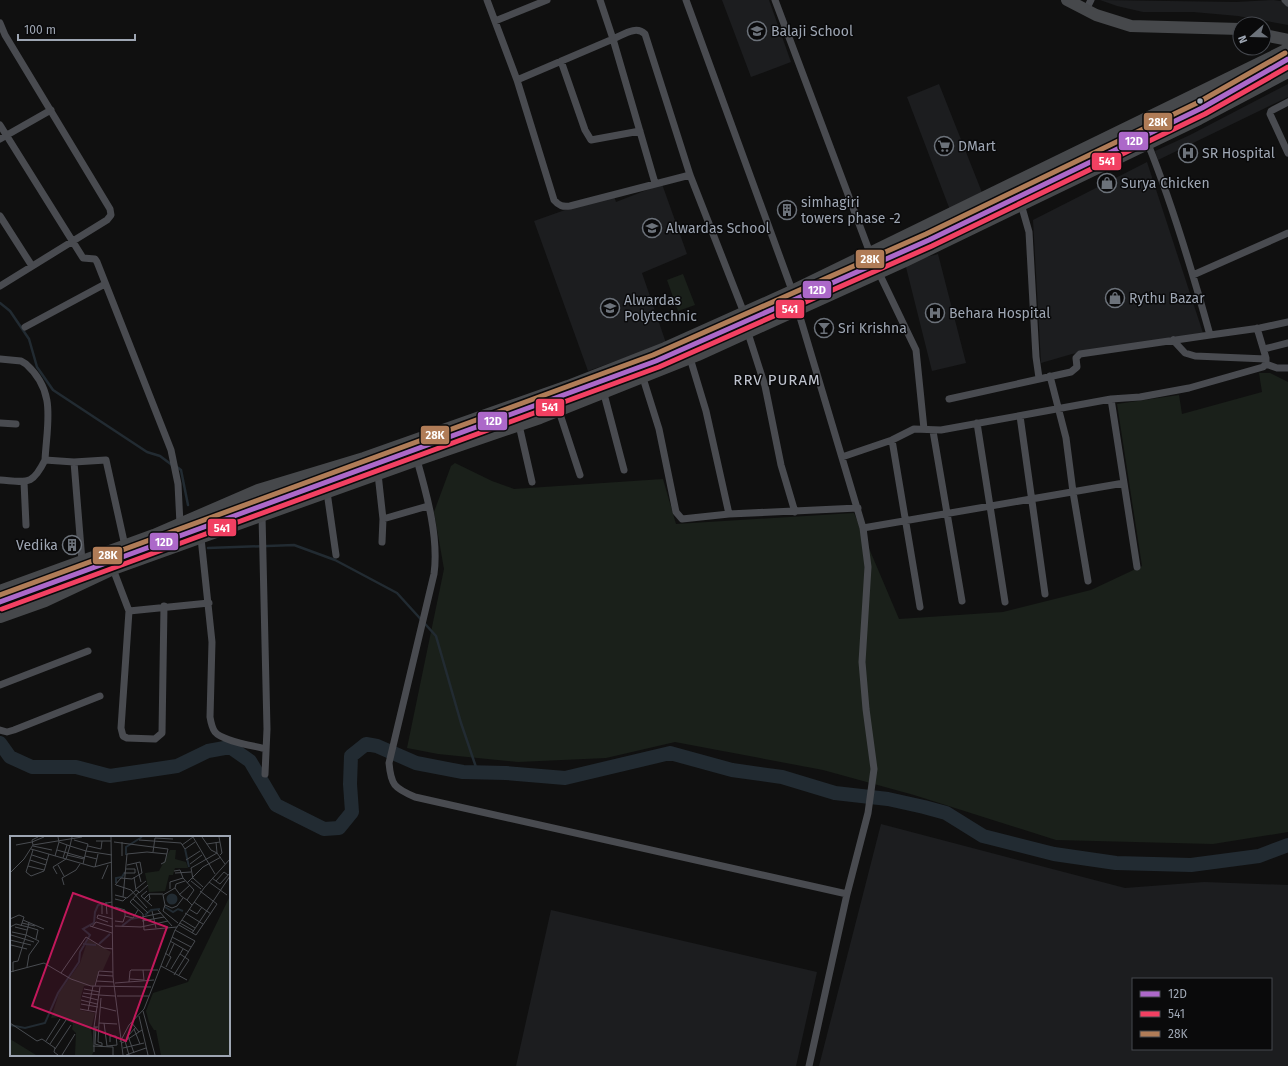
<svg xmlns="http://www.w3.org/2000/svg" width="1288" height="1066" font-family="'Fira Sans',sans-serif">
<rect width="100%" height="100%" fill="#101010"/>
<path fill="#1c1d1f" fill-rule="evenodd" d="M722,0H769L791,62L751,77Z
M1100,0L1236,2L1273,0L1288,2V25L1238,16L1193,12H1143L1117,6Z
M939,84L983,195L950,210L907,97Z
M1288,84V97L1158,160L1155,151L1190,135Z
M1147,162L1203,333L1072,354L1041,363L1033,220Z
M662,184L687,254L642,273L666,343L588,371L534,221L613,193L616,202Z
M938,254L966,363L932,371L905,263Z
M881,824L1125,888L1204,882L1288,885V1066H819ZM1133,979H1271V1049H1133Z
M551,910L817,972L796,1066H516Z"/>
<path fill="#1a201a" d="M683,274L695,305L678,311L667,280Z
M1259,373H1270L1288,382V832L1213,844L1056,840L914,795L823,770L675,742L606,758L518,762L438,754L407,748L444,569L434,512L451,466L455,463L492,481L514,489L663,479L676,524L854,513L899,619L1003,612L1091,590L1142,566L1117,404L1179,395L1182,414L1262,392Z"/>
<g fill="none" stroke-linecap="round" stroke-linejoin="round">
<path stroke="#222b32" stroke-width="2.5" d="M0,303L10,311L29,339L37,367L53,390L147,452L160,456L172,465
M177,467L181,470L188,505
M208,548L294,545L335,560L397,593L436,636L461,723L478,773"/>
<path stroke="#222b32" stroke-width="14" d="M0,743L10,757L32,767H76L110,776L177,766L208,751L230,747L250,761L276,805L324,829L339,828L352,812L350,784L351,756L366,744L377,746L416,763L463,772L506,773L565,778L670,753L732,770L782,777L835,793L888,799L924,807L946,813L983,836L1054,854L1116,863L1191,865L1259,856L1288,845"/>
<path stroke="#494b50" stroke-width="7" d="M487,0L517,80
M600,0L613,39C623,35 636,25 645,34L690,175L744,313
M686,0L793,293
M775,0L870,253
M1285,0L1288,3
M1086,10L1091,0
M495,21L547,0
M0,23L5,35L110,209L111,215L107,220L0,286
M561,61L585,130L591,140L640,131
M1288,102L1271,111L1270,114L1288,153
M0,125L83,258L95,259L97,262L171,450L178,484L180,524
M0,139L51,110
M1148,144C1173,206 1192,270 1210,335L1260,328L1288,322
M655,183L613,39L517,80L554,200C559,206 563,207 570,206L690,175
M1021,204L1029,232L1036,357L1039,378
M0,216L32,266
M879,273L916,350L924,429
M1193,275L1288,233
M797,307L863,528L868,567L862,662L866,709L874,769L868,813L847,894L809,1066
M25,327L105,284
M748,333L765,386L781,465L795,512
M1173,340L1185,353L1195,356L1266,359
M1264,349L1288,343
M690,358L706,411L729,514
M0,359L21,361L26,364C57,392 47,422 45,460
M1266,364L1277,368H1288
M1050,376L1066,438L1073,492L1088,581
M643,378L659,429L676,512L682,519L729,514L858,508
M604,394L624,470
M949,399L1071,372L1077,367L1076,358L1080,354L1210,335
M1111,399L1137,567
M559,411L580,475
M1020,416L1045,594
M0,423L16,424
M977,423L1005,602
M519,425L532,482
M933,431L962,601
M892,440L920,607
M842,457L892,440L914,429L941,430L1111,399L1140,397L1189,388L1263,367L1266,364V358L1257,328
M417,460C427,495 439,538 434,574L389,763C391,785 394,788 415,797L847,894
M74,462L82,561
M378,474L383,519L382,542
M0,480C28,482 32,486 45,460L74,462L106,460L125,546
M24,482L26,525
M327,492L336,555
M262,515L267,729L265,774
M383,519L428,506
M863,528L1124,483
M201,538L212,642L210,717C211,723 212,728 215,732C222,741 255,746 266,749
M113,569L129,611L121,728L123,736L127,738L155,739L162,733L164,606
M129,611L209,603
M0,685L88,651
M0,730L7,732L14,730L100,696"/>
<path stroke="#46484b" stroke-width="12" d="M1067,0L1096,15L1131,26L1240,29
M1264,35L1288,40
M1211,103L1288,59
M762,314L934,238
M0,591L154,535L258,490L364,458L568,386L665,348L792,291L1288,49
M0,602L220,520L519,412
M0,617L45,601L113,569L417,460L540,418L698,355L905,261L1199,119L1288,72"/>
<g stroke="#0a0a0b" stroke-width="8">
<path id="bus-1" d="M0,602L656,361L929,240L1202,108L1288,59"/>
</g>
<g stroke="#0a0a0b" stroke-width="8">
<path id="bus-2" d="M2,609L659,367L932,246L1205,114L1288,67"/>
</g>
<g stroke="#0a0a0b" stroke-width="8">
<path id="bus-3" d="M0,595L653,355L926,234L1199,102L1285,53"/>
</g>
<use href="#bus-1" stroke="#ac68c9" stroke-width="5"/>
<use href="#bus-2" stroke="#f24062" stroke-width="5"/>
<use href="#bus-3" stroke="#b07c57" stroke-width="5"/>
</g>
<defs>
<g id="school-ring" transform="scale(1)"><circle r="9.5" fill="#0a0a0b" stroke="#6c727a" stroke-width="1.5"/><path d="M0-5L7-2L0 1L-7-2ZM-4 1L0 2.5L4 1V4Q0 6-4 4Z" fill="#6c727a"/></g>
<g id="supermarket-ring" transform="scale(1)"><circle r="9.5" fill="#0a0a0b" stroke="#6c727a" stroke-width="1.5"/><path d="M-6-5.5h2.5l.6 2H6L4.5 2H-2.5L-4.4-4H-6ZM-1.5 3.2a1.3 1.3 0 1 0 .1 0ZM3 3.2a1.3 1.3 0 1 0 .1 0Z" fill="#6c727a"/></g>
<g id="hospital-ring" transform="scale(1)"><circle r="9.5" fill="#0a0a0b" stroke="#6c727a" stroke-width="1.5"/><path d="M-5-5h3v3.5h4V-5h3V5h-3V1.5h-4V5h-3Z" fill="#6c727a"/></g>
<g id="shop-ring" transform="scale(1)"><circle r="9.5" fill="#0a0a0b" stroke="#6c727a" stroke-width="1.5"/><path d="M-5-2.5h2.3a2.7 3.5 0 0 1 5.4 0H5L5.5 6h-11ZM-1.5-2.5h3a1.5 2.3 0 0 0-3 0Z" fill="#6c727a"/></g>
<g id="building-ring" transform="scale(1)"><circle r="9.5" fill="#0a0a0b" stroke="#6c727a" stroke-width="1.5"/><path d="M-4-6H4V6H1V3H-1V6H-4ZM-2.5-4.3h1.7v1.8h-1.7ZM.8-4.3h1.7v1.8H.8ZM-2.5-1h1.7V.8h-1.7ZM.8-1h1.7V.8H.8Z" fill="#6c727a"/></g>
<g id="university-ring" transform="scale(1)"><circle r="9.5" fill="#0a0a0b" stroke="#6c727a" stroke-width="1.5"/><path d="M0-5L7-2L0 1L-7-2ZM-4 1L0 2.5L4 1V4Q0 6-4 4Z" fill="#6c727a"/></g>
<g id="bar-ring" transform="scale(1)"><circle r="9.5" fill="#0a0a0b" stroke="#6c727a" stroke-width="1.5"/><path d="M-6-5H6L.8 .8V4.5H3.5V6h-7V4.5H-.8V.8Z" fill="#6c727a"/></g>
</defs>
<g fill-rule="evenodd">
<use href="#school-ring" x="757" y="31"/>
<use href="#supermarket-ring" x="944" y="146"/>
<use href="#hospital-ring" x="1188" y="153"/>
<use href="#shop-ring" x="1107" y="183"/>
<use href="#building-ring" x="787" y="210"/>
<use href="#school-ring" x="652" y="228"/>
<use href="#shop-ring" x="1115" y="298"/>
<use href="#university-ring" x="610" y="308"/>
<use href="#hospital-ring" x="935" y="313"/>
<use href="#bar-ring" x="824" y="328"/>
<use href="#building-ring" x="72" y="545"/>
</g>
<circle fill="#9ea6b3" stroke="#0a0a0b" stroke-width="1.5" cx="1200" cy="101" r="3.5"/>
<g text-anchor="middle" stroke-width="3" stroke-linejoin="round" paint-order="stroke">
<g font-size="14" fill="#9ea6b3" stroke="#0a0a0b" text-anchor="start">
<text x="771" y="36">Balaji School</text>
<text x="958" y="151">DMart</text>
<text x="1202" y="158">SR Hospital</text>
<text x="1121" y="188">Surya Chicken</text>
<text x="801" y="207">simhagiri<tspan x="801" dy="16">towers phase -2</tspan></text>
<text x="666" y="233">Alwardas School</text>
<text x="1129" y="303">Rythu Bazar</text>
<text x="624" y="305">Alwardas<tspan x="624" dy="16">Polytechnic</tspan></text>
<text x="949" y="318">Behara Hospital</text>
<text x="838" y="333">Sri Krishna</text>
<text x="58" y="550" text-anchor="end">Vedika</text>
</g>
<g font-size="15" letter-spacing="1" fill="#c0c4cf" stroke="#0a0a0b">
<text x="777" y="385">RRV PURAM</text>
</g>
</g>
<g transform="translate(10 836)">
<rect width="220" height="220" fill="#101010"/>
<path d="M160,14H166L165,23L176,26L178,32H165L163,39H159L155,55L139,56L135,37L149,35ZM220,60V219H151L146,194H144L139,186L136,175L143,157L178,146ZM78,103L101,116L93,134H89L84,150H74L71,160L70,174L85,177L81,193L84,215L82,219H65L66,197L62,193L63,188L50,181L41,182L49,157L70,127ZM0,203L26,219H0Z" fill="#1a201a"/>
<path d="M156.5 63a5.5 5.5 0 1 1 11 0a5.5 5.5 0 1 1-11 0Z" fill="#222b32"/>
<path fill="none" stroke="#222b32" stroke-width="2" d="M175,13L179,31M116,19V11L132,1M106,47V42L112,41L115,36M155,71L163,76L168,73L173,75M135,79L141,74L150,73M112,90L121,83L131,81M73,108L86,109M89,108L100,98M0,189L15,192L35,187L48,157L69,126L70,116L80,99L73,93L84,87L85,76L88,69L94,67"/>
<path fill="none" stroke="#494c51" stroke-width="1" d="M48,1L49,6L60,10L56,23L84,31L102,26M62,1L60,10L76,15L73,28M101,1L103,141L113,219M183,1L205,38M209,1L212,17L210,19M64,4L78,8L76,15L102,19M129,4L171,7L175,13L185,6M86,5H101M22,6L34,1M104,6L158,13L155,26L151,28M112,6V20M206,6L207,17L215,28M197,8L210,6M6,9L22,6M23,9L72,1M172,9L183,1M23,10L42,14M78,10L91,13L92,5M21,13L56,23L43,31L47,38M23,14L16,36L21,40L34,35L39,18M47,14L75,22M143,16L145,2L163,3M22,19L37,24M57,19L74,23M45,20L49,6M75,20L87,23M53,22L57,9M20,24L36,29M176,24L190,15M126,27L131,46M180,28L192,19M48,29L54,40M18,30L34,34M85,31L88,18M164,35L170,34L173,42L184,54L177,64M0,37L14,23L23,9L22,4L28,1M114,37H125V33H116M165,37L181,36M124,41L126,54M183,42L193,51M202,42L210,48L220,37M92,43L98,29M183,43L181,32L207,17L201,14L192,1M181,45L191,53M206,45L214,36L218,39M199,46L217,59M177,47L193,31L211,21M54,49L52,42L66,34L70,28M105,49L111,42L122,43L132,37L130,26L117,29M106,49L121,54L137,72M165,52L166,48L175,45M126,53L136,45M160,53V46L173,42M137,55L131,60L142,70M129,57L138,49M139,58H153M105,59L117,62L126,54L129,56L120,66L133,78L134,94L167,91M169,59L180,49M113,61L117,18L137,16L157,18M173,62L167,70L162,72L155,69L153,59L165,52L171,60L177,64L182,69M105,63L113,65L116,62M123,63L138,77M134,63L139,58L140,63L137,66M96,66L97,78M184,66L201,78M155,69L153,75L168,87M105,71L115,74V80L113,86L105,85M179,73L187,78L192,71M148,74L162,90M142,75L146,92M175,77L193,88M92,78V68L102,66M115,80L123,82L128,74M132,81L151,77M0,83L9,79L14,81L11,90M13,84L34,93M172,84L185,92M132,85L154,81M19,86L18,91L28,94L26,103M98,86L87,82L88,79L103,83M12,87L25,90M170,87L184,95M169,89L186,99L207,68L190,55M80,90L102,97M105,90L131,91L158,85M0,91L6,88L18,91L16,99L29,105L19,119L17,131M5,91L17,94M82,91L86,86L103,91M2,96L16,99L8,125L3,126V136M182,97L220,40M1,99L24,106M162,101L181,111M0,104L21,109M160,105L179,116M1,109L17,113M155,117L161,121L156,131M159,119L164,108M151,130L177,144M161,133L173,113M133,134H148M0,136L34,127L61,143L81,150L141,151M51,137L76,101L94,112L103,113M88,139L103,140M164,139L185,105L165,94M169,139L179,124L170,118M86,145L104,146M119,146L120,135L121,134H133L134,144L120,143M105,147L144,144M85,150L89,135L103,136M74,153L90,156M73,157L89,159M89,159L105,160M72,160L88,164M107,160H139M71,164L87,168M71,168L88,171M90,171L106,175M70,173L86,176M78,175L83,150M133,175L145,219M129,180L138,219M121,186L129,196M0,187L27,205L32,203L45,212L44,216L48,219M89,187L91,162M94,187L97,210L107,209L106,200H100V206M84,191V216M86,191L85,208L92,210M88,191H84L90,151M124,193L130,208M36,205L50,183M115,205L119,219M110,206L119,189L134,173L165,94L194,52L220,23M112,207L132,194M40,208L56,184M83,210L103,211V219M92,211V207L88,206L89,187L107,188M113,212L134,207M45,213L61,189M124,217L118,200L126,191M52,219L65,198M116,219L136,212"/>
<path fill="#c2185b" fill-opacity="0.15" stroke="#c2185b" stroke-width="2" d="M63,57L157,91L116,205L22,170Z"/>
<rect width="220" height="220" fill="none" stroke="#9ea6b3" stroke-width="2"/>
</g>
<g stroke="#0a0a0b" stroke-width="1.5">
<rect x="1143" y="112" width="30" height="19" rx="4" fill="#b07c57"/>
<rect x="1118" y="131" width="31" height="20" rx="4" fill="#ac68c9"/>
<rect x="1091" y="152" width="31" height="19" rx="4" fill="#f24062"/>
<rect x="855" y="249" width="30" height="20" rx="4" fill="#b07c57"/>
<rect x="802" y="280" width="30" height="19" rx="4" fill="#ac68c9"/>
<rect x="775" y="299" width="30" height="20" rx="4" fill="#f24062"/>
<rect x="535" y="398" width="30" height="19" rx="4" fill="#f24062"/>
<rect x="477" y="411" width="31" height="20" rx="4" fill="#ac68c9"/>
<rect x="420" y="425" width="30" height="20" rx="4" fill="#b07c57"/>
<rect x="207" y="518" width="30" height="19" rx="4" fill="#f24062"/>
<rect x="149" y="532" width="30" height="19" rx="4" fill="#ac68c9"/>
<rect x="92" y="546" width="31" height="19" rx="4" fill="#b07c57"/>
</g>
<g font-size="11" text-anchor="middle" font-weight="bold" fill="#fff">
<text x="1158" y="126">28K</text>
<text x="1134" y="145">12D</text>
<text x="1107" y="165">541</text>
<text x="870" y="263">28K</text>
<text x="817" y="294">12D</text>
<text x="790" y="313">541</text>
<text x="550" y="411">541</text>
<text x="493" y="425">12D</text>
<text x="435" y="439">28K</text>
<text x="222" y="532">541</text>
<text x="164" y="546">12D</text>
<text x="108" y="559">28K</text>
</g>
<rect x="1132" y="978" width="140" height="72" fill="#0a0a0b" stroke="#45484e"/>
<rect x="1140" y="991" width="20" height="6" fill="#ac68c9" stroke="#45484e"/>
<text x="1168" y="998" font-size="12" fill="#9ea6b3">12D</text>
<rect x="1140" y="1011" width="20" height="6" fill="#f24062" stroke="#45484e"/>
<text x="1168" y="1018" font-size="12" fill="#9ea6b3">541</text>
<rect x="1140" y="1031" width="20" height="6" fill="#b07c57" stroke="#45484e"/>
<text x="1168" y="1038" font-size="12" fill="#9ea6b3">28K</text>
<g transform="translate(1252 36) rotate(250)"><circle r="19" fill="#0a0a0b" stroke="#45484e"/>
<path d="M0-3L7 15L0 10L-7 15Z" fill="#6c727a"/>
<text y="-6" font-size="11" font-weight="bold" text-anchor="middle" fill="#9ea6b3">N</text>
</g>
<path d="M18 34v6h117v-6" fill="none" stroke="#9ea6b3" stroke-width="2"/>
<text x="24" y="34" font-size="12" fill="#9ea6b3" stroke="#0a0a0b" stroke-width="3" paint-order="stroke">100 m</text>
</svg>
